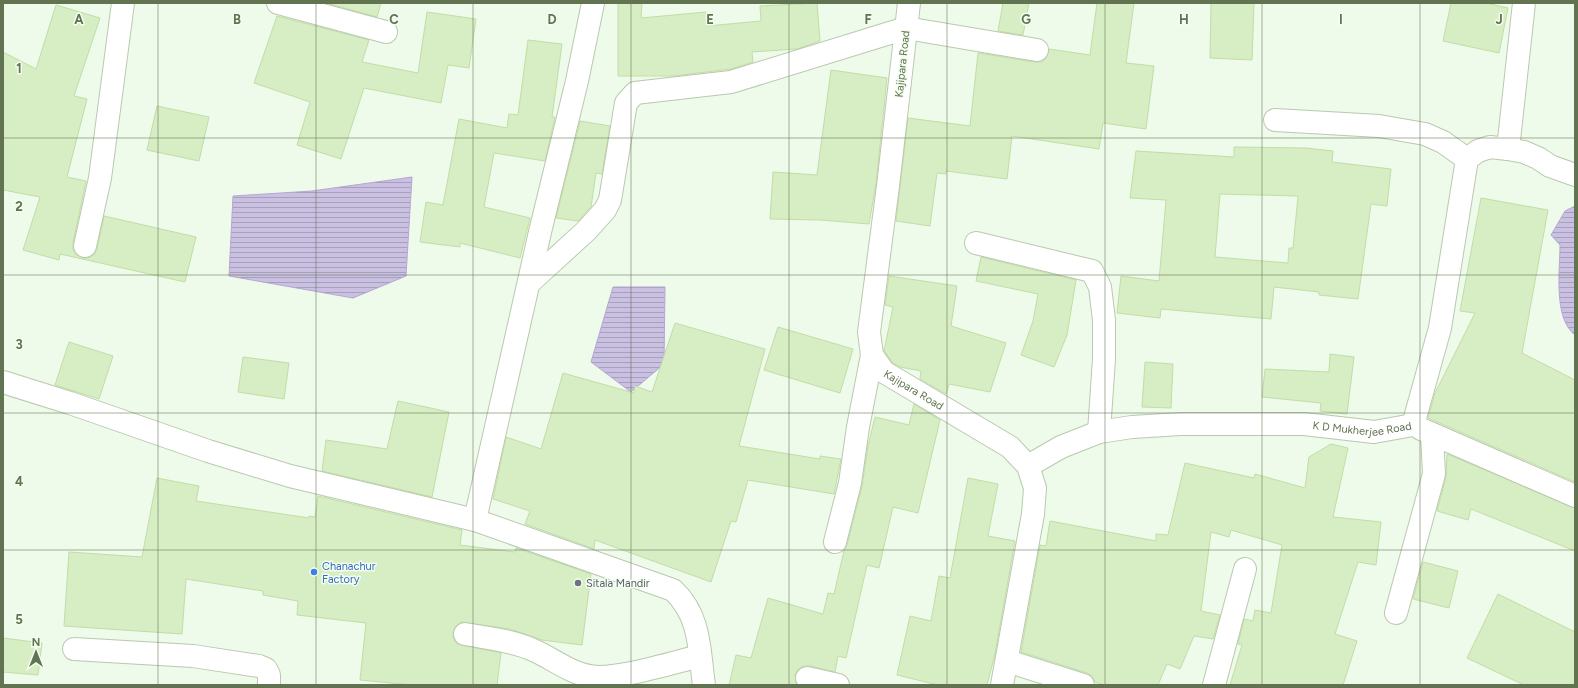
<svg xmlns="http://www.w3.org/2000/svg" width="1578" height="688" font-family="Figtree,sans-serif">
<defs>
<pattern id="water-rules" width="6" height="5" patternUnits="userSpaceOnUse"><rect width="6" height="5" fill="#cac0e2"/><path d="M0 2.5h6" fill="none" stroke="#a7a0ba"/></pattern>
</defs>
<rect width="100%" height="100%" fill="#eefaea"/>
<path fill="url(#water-rules)" stroke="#b5a7d3" d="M412,177L406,276L353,298L229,276L233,196L312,191Z
M1575,206V335C1553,318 1560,270 1560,245L1551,235L1565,211Z
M613,287H665L664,364L631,392L591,362Z"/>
<path fill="#d7edc4" stroke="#c0dea6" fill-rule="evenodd" d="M326,3H381L377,17Z
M618,3H642L641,18L706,12L707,26L761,21L760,6L817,3L820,41L797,49L752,52L753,62L731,69L674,76H618Z
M1003,3H1029L1023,35L998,31Z
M1097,3H1134L1126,63L1154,66L1146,129L1103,123L1099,149L1012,136L1007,179L946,171V174L937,173L930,226L896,221L908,118L970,126L978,53L1035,62H1042L1046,58L1049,49L1090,55Z
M1211,3H1254L1252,60L1210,58Z
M1451,3H1486L1508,8L1499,53L1443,41Z
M56,5L100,18L74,96L87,99L67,177L86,181L73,243V250L77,255L83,258H88L94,255L97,249L104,216L196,237L185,282L60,254L59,260L23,250L40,197L3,190V52L36,69Z
M427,12L476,19L469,68L448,65L441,103L364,88L341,159L297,145L310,102L254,83L277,16L369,40L362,62L418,73Z
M528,40L562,44L552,117H555L545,161L494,153L484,207L530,218L520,258L460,243V247L420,242L426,202L443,205L459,119L507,128L509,114L518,115Z
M831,70L887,78L876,184L869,224L821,220L770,219L773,172L817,175Z
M157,106L209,117L199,161L147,150Z
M580,121L610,126L602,174L596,173L591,207L578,221L556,218Z
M1234,147L1306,148L1333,151L1332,162L1391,169L1387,206L1371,204L1358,299L1319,295V292L1274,287L1271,319L1161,309L1160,318L1117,313L1121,276L1159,281L1166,200L1130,198L1136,151L1234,157ZM1220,194L1298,196L1293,248H1289L1288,263L1215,257Z
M1481,198L1548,210L1522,353L1575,380V482L1428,418L1435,393L1475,313L1460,311Z
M981,257L1076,280L1067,335L1054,367L1021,355L1033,321L1038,294L976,281Z
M889,276L957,286L951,326L1006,343L990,392L949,384L946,394L920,379L921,371L900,367L893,363L884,351L893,307L885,305Z
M675,323L765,349L739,446L820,459V456L841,459L834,494L748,480L736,522L731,521L711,582L595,540L594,549L525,524L530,511L493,499L506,437L541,449L563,373L634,393L635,386L652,392Z
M778,327L853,349L840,393L764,370Z
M69,342L113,356L99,399L55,385Z
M1330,354L1354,357L1347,414L1320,411L1321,403L1262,397L1265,369L1329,372Z
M243,357L289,363L284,399L238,392Z
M1145,362L1173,364L1171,408L1142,407Z
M398,401L449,412L432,497L322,471L326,440L387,449Z
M914,404L940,420L918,513L893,507L879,568L867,565L846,658L838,656L835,672L810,666H803L798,670L795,675L797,685H729L736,655L751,658L768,598L823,614L828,593L834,594L844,551L847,545L862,486L868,446L875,417L909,425Z
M1331,444L1348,448L1333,517L1381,522L1376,565L1358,562L1335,634L1357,641L1343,685H1230L1242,645L1238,644L1244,619L1253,621L1255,610L1271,613L1282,545L1231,530L1229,537L1211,532L1201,611L1220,615L1213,639L1194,636L1180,669L1167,664L1158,685H1104L1095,682L1092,676L1087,673L1021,652L1040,545L1046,546L1050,521L1156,541V534L1168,535L1185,463L1254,478L1255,474L1305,488L1309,457Z
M1447,454L1575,508V551L1471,509L1468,520L1437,511L1446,477Z
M157,478L199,486L196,501L309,518V516L315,517L318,496L462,530L460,545L515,552L516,548L591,574L582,645L542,640L510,629L461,622L456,626L453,632V638L457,644L501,653L497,685H411L360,680L366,623L297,615L298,601L263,595V591L186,579L182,634L64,626L69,552L142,557Z
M968,478L998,484L988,536L1015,541L995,654L987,685H938L897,675L910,616L931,621L939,576L950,578Z
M1423,562L1458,571L1449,608L1413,599Z
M1498,594L1575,632V685H1524L1467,658Z
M3,638L42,643L38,675L3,672Z"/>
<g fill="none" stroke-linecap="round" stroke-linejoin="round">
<g stroke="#b9c9ae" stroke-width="24">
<g id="minor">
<path d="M278,3L386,32"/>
<path id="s1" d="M909,3L888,186L869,332L872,355L884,372L1010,447L1028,466L1035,488L1033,514L1002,685"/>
<path d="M1275,120L1379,126L1425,134L1443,142L1467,159"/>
<path d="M1508,149L1524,3"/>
<path d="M976,243L1092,271L1100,287L1104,320V359L1099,432"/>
<path d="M85,246L100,178L123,3"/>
<path d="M529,283L586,231L605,210L610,200L626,103L635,93L731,82L906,28L1037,50"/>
<path d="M3,382L70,403L208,451L290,476L475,520L673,590C701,616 699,650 704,685"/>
<path d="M1421,429L1575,496"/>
<path id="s2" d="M1028,466L1061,447L1099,432L1132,427L1181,424H1304L1374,432L1413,425L1440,328L1467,159L1478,151L1490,147L1508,149L1524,152L1538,158L1550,166L1575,175"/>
<path d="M475,520L540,232L577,81L593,3"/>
<path d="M835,542L850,483L858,427L872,355"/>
<path d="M1396,613L1434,474L1432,434"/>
<path d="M465,634C487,638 510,640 531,649C553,658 572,676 598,677C626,677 671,663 700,656"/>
<path d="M74,649L193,656L259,666L266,669L269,675V685"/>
<path d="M1007,661L1083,685"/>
<path d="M807,678L838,685"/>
<path d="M1214,685L1245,569"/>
</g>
</g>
<use href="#minor" stroke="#fff" stroke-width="22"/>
</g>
<path fill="none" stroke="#617350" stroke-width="1" stroke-opacity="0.55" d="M158,3V685M316,3V685M473,3V685M631,3V685M789,3V685M947,3V685M1105,3V685M1262,3V685M1420,3V685M3,138H1575M3,275H1575M3,413H1575M3,550H1575"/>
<circle fill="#3f7fe0" stroke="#f3fdf0" stroke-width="1.5" cx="314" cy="572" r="4"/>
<circle fill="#6b7280" stroke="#f3fdf0" stroke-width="1.5" cx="578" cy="583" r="4"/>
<g text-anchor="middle" stroke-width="3" stroke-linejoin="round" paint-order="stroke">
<g font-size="11" fill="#617350" stroke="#f3fdf0">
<text transform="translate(902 64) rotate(-84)" y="4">Kajipara Road</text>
<text dy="4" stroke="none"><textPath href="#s1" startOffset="410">Kajipara Road</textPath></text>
<text dy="4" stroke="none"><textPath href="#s2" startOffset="343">K D Mukherjee Road</textPath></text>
</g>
<g font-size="11" fill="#366cbe" stroke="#f3fdf0" text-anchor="start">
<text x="322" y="570">Chanachur<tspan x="322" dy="13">Factory</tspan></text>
</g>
<g font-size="11" fill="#5b616d" stroke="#f3fdf0" text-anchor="start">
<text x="586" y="587">Sitala Mandir</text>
</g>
</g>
<g font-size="13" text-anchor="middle" font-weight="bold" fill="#617350" stroke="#f3fdf0" stroke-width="3" stroke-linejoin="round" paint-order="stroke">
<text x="79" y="24">A</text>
<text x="237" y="24">B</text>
<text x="394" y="24">C</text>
<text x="552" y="24">D</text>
<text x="710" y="24">E</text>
<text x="868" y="24">F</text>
<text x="1026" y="24">G</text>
<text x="1184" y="24">H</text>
<text x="1341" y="24">I</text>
<text x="1499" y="24">J</text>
<text x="19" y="73">1</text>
<text x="19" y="211">2</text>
<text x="19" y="349">3</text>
<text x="19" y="486">4</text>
<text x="19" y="624">5</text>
</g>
<rect width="1578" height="688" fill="none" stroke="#617350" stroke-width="8"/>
<g transform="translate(36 652)" stroke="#f3fdf0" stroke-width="3" paint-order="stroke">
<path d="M0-3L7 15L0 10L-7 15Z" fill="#617350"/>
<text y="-6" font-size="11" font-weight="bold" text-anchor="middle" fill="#617350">N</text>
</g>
</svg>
